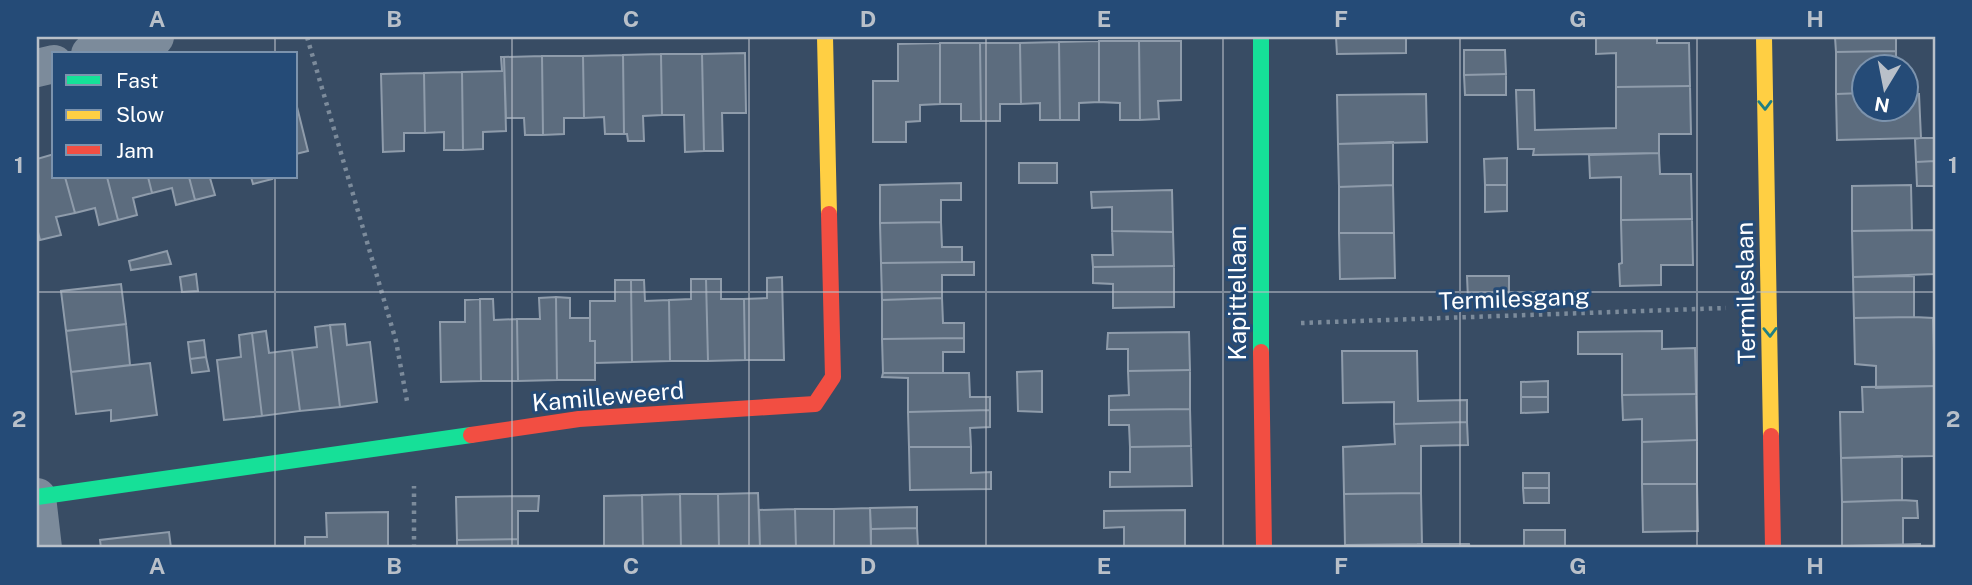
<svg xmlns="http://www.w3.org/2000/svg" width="1972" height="585" font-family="'Public Sans',sans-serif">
<rect width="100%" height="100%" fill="#384c64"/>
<path fill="#5c6c7e" stroke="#8f9cab" stroke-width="2" d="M1336,37H1406V53L1337,54Z
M1596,37H1657V43H1689L1690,86L1616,87V53L1596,54Z
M1835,37H1896V51L1836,52Z
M1099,41V102L1079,103V120H1060L1059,42Z
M1099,41H1139L1140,120H1120V103L1099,102Z
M1139,41H1181V100L1158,101L1159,119L1140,120Z
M1059,42L1060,120H1040V103L1021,104L1020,43Z
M940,43V104L920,105V121L906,122V142H873V81H898V44Z
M940,43H980L981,121H961V104H940Z
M980,43H1020L1021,104H1000V121H981Z
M1464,50H1505L1506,74L1464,75Z
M1896,51V66H1864V93L1836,94V52Z
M745,53L746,113H722L723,151H704L702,54Z
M661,54H702L704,151L685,152L684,115H662Z
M661,54L662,115L643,116L644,141H628L627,134H624L623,55Z
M623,55L624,134H605L604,117L584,118L583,56Z
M542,56L543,135H525L524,118H506L504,57Z
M542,56H583L584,118H564V134L543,135Z
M501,57H504L506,131L483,132V149L463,150L462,72L502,71Z
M462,72L463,150H444V132L425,133L424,73Z
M424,73L425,133H404V151L383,152L381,74Z
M1506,74V95H1465L1464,75Z
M1690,86L1691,134H1659V153L1533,155L1534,149H1518L1516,90H1534L1535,130L1616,128V87Z
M1864,93V108H1906V94H1919L1921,138L1837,140L1836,94Z
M1426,94L1427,142L1338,144L1337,95Z
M296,103L308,151L296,154Z
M1921,138H1935V161L1916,162L1915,139Z
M1393,142V185L1339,187L1338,144Z
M1659,153L1660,174H1691L1692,219L1621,220V177L1590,178L1589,155Z
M54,154V177H65L75,213L56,217L61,235L40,240L37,228V159Z
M1507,158V185H1485L1484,159Z
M1935,161V186H1917L1916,162Z
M1019,163H1057V183H1019Z
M65,177H107L118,220L99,225L95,208L75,213Z
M107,177H148L152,193L133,198L137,215L118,220Z
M148,177H189L195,200L176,205L172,188L152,193Z
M189,177H215L210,178L215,195L195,200Z
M251,177H271L272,179L253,184Z
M961,183V200H941V222L880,223V185Z
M1393,185L1394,233H1339V187Z
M1485,185H1507V211L1485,212Z
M1911,185L1912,230L1852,231V186Z
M1172,190L1173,232L1112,231V207L1092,208L1091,192Z
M1692,219L1693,265H1661V285L1620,286L1619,264L1622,263L1621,220Z
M941,222L942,247H962V262L881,263L880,223Z
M1935,230V274L1853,277L1852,231Z
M1112,231L1173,232L1174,266L1093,267L1092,255H1113Z
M1339,233H1394L1395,278L1340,279Z
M167,251L171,264L131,270L129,261Z
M962,262H974V275H942V298L882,300L881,263Z
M1174,266V307L1113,308V284L1093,283V267Z
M196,274L198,291L182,292L180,277Z
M1467,276H1509V298L1468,299Z
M1914,276V317L1854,318L1853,277Z
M782,277L784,360H745L744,299L767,298V278Z
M691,279H706L708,361H670L669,300L691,299Z
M706,279H721V299H744L745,360L708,361Z
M615,280H631L632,362L595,363V341H590V301H615Z
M631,280H644L645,301L669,300L670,361L632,362Z
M121,284L126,324L66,331L61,291Z
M556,297L557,380L518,381L517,319H540L539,298Z
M556,297L570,298V318H590V341H595V380H557Z
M942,298L943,323H964V338L882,339V300Z
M480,299H493L494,320L517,319L518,381H481Z
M480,299L481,381L441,382L440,322H465V300Z
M1914,317L1933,318L1935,386L1876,388V366L1855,364L1854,318Z
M126,324L130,365L71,372L66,331Z
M345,324L347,345L370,342L377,402L340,407L330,325Z
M330,325L340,407L300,411L292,350L317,347L315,327Z
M266,331L269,353L292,350L300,411L262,416L252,333Z
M1662,331V349L1695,348L1696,394L1622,395V354H1578V332Z
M1189,332L1190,370L1128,371V349H1107L1108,333Z
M252,333L262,416L224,420L217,360L241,357L239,335Z
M964,338V352H943V373H883L882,339Z
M204,340L206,357L190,359L188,342Z
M1342,351H1417L1418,401L1467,400V422L1394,424V402L1343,403Z
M206,357L209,371L192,373L190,359Z
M150,363L157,415L111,421V410L76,414L71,372Z
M1190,370V409L1109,410V396L1129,395L1128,371Z
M1042,371V412L1018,411L1017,372Z
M883,373H969L970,397H990V410L908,412V378L882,377Z
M1548,381V397H1521V382Z
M1935,386L1934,456L1841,458L1840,412H1863L1862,387Z
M1696,394L1697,440L1642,442V419L1623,420L1622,395Z
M1521,397H1548V412L1521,413Z
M1190,409L1191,446L1130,447L1129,425H1109V410Z
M990,410V427L970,428L971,447H909L908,412Z
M1467,422L1468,445L1421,446V493L1344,494L1343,447L1395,444L1394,424Z
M1697,440V484H1642V442Z
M1191,446L1192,486L1110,487V472H1130V447Z
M909,447H971V473L991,472V489L910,490Z
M1902,456V500L1842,502L1841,458Z
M1523,473H1549V488H1523Z
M1642,484H1697L1698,531L1643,532Z
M1523,488H1549V503H1524Z
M758,493L760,548H719L718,494Z
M1421,493L1422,544L1345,545L1344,494Z
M680,494H718L719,548H681Z
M680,494L681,548H643L642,495Z
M642,495L643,548H604V496Z
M539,496L538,511H518V539L457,540L456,497Z
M1902,500L1917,501L1918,518H1903V545L1842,546V502Z
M917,507V528L871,529L870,508Z
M870,508L871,548H834V509Z
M795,509H834V548H796Z
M795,509L796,548H760L759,510Z
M1185,510V548H1124V527L1104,528V511Z
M388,512V548H305V537H327L326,513Z
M917,528L918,548H871V529Z
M1524,530H1565V548H1524Z
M169,532L171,548H101L100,540Z
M518,539V548H457V540Z
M1418,544H1469L1470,548H1418Z
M1920,544V548H1842V546Z"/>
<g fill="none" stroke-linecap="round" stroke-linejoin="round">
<path stroke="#7c8b9b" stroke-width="4.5" stroke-dasharray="3.5 5" stroke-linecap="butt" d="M307,37L396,341L407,401
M1301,323L1726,308
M414,548V486"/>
<path stroke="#7c8b9b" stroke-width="38" d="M90,54L155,37
M37,68L54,64
M37,497L43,548"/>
<path stroke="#16e098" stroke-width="16" d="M1261,352V37
M37,497L471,435"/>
<path stroke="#ffcf43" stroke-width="16" d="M825,37L829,214
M1764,37L1771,436"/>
<path stroke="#f24e42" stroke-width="16" d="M1261,352L1264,548
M471,435L579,419L815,404L833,377L829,214
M1771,436L1773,548"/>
</g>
<defs><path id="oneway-chevron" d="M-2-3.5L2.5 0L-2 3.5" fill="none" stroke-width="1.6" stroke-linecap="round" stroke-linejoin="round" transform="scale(1.75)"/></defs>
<g stroke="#207f83">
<use href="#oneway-chevron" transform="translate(1765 105) rotate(89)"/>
<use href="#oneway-chevron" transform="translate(1770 332) rotate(89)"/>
</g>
<path fill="none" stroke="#b9c0c9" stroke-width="2" stroke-opacity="0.55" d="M275,37V54M512,37V548M749,37V548M986,37V548M1223,37V548M1460,37V548M1697,37V548M275,177V548M37,292H1935"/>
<g text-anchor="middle" stroke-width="6" stroke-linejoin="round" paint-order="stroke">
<g font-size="24" fill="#fff" stroke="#254b77">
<text transform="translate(1238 293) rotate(-90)" y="8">Kapittellaan</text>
<text transform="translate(1746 293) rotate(-91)" y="8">Termileslaan</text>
<text transform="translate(1514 299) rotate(-2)" y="8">Termilesgang</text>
<text transform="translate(608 397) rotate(-5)" y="8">Kamilleweerd</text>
</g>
</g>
<rect width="1972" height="585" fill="none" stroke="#254b77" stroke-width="77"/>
<rect x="52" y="52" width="245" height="126" fill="#254b77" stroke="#7c93ad" stroke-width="2"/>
<rect x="66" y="75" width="35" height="10" fill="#16e098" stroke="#7c93ad" stroke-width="2"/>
<text x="116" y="88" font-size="21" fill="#ffffff">Fast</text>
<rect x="66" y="110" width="35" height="10" fill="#ffcf43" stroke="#7c93ad" stroke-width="2"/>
<text x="116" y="122" font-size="21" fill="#ffffff">Slow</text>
<rect x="66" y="145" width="35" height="10" fill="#f24e42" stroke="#7c93ad" stroke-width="2"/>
<text x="116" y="158" font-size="21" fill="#ffffff">Jam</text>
<g transform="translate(1885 88) rotate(190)"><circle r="33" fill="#254b77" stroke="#7c93ad" stroke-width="2"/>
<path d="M0-5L12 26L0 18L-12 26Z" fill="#b9c0c9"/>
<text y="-10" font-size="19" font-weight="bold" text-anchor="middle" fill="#ffffff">N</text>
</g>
<rect x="38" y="38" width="1896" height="508" fill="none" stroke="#b9c0c9" stroke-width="2.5"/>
<g font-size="23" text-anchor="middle" font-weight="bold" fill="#b9c0c9">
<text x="157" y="27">A</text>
<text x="394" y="27">B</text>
<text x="631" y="27">C</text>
<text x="868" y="27">D</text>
<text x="1104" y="27">E</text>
<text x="1341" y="27">F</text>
<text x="1578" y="27">G</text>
<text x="1815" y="27">H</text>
<text x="19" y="173">1</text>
<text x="1953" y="173">1</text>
<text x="19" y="427">2</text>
<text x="1953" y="427">2</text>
<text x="157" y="574">A</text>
<text x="394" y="574">B</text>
<text x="631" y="574">C</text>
<text x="868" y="574">D</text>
<text x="1104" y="574">E</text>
<text x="1341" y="574">F</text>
<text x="1578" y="574">G</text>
<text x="1815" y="574">H</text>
</g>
</svg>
